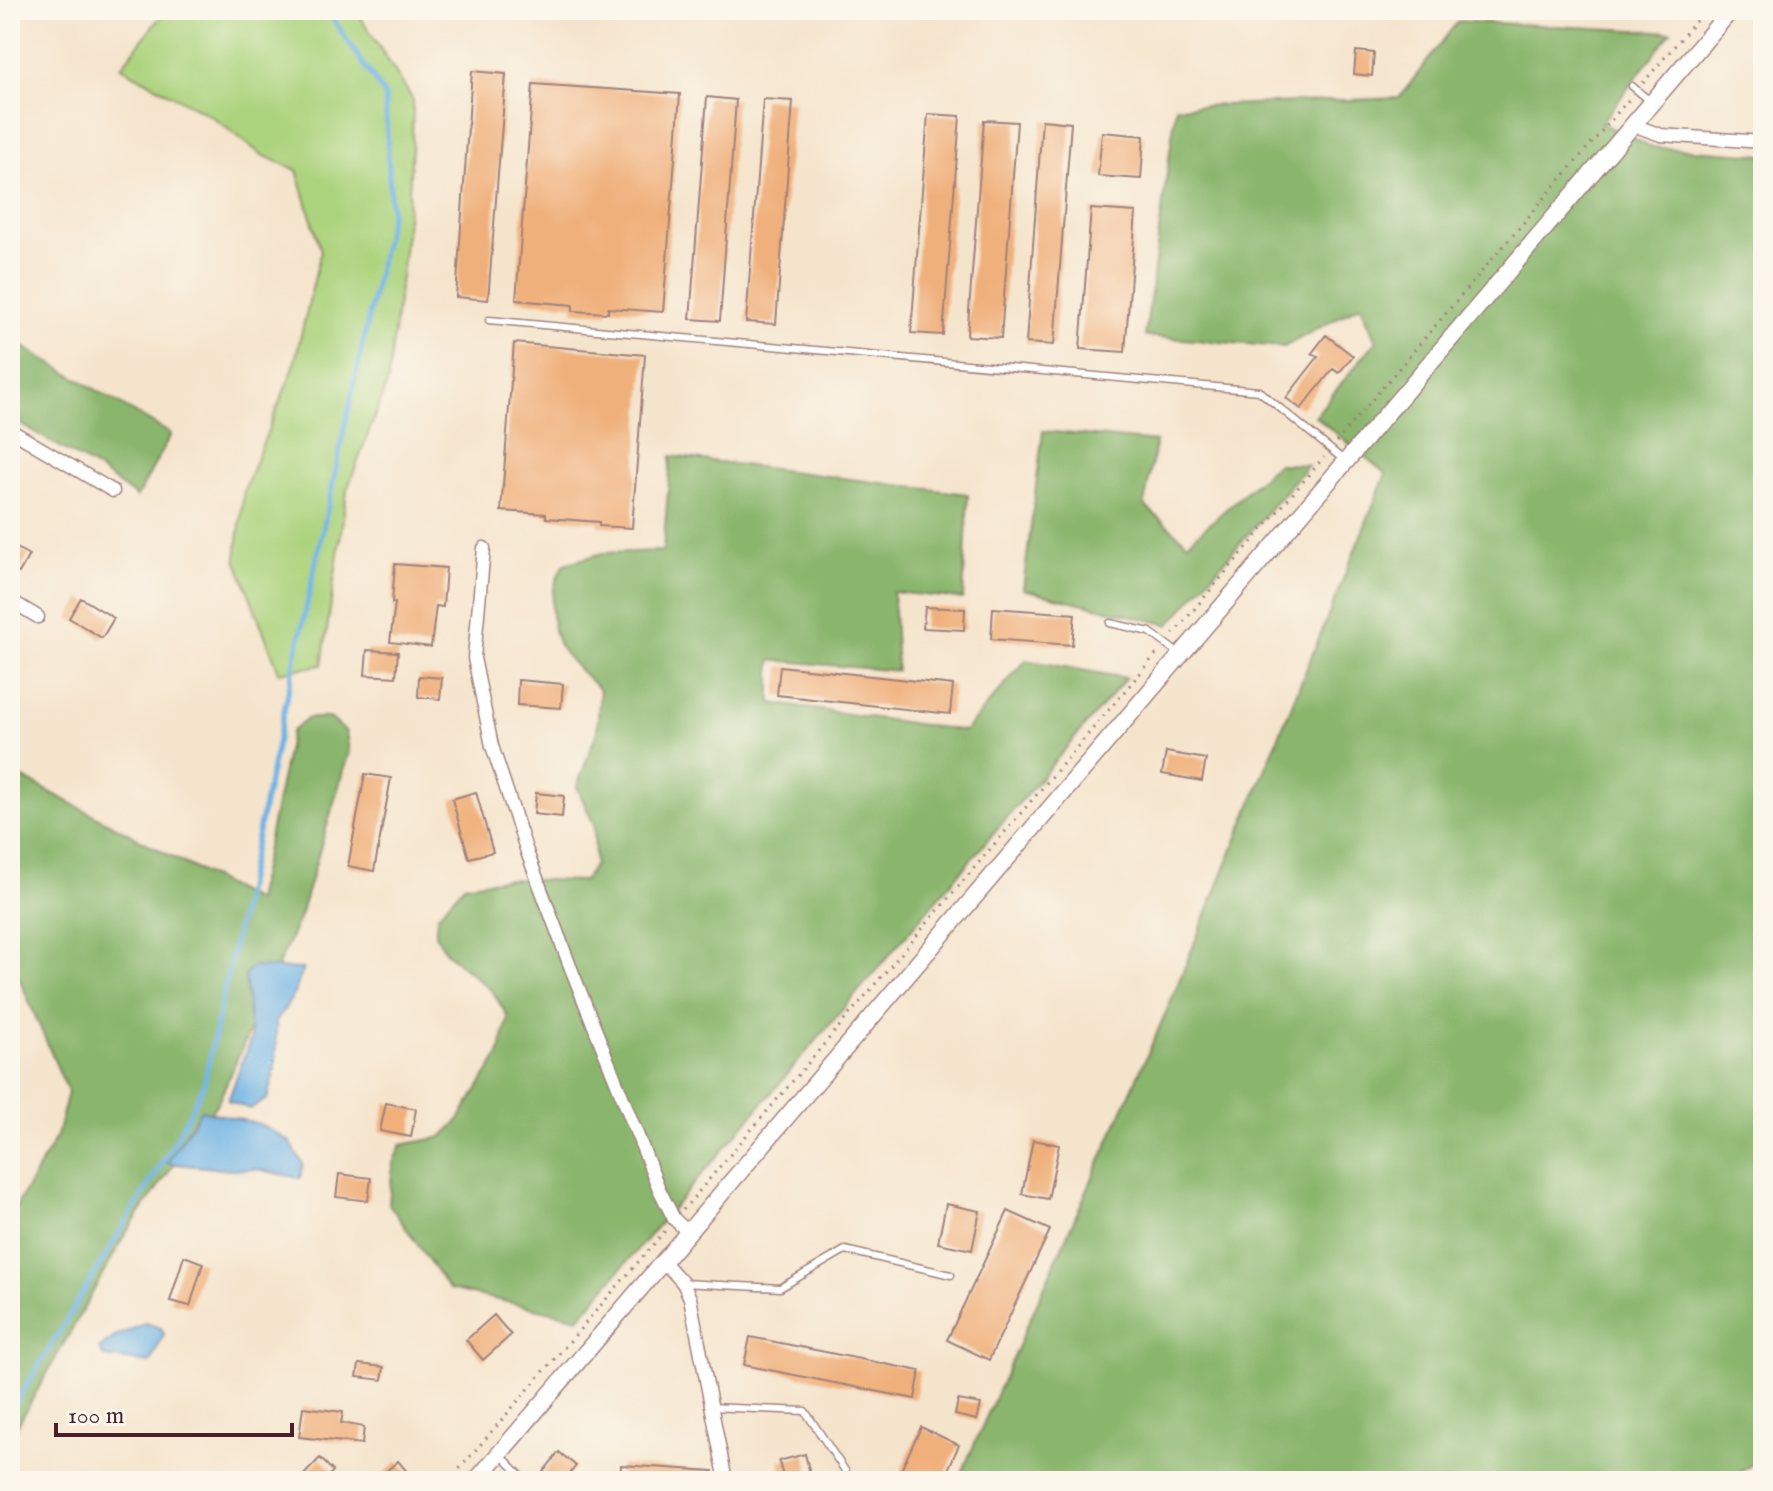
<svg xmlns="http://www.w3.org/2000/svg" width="1773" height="1491" font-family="'IM FELL English',serif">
<rect width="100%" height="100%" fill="#fbf7ec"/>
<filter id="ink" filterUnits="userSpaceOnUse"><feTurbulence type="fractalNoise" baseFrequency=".0125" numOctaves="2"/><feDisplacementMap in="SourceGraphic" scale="16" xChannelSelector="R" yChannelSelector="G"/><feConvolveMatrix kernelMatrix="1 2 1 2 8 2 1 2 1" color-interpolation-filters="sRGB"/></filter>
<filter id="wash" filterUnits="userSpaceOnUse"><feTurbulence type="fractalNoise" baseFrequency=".006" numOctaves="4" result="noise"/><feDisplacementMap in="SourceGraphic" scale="32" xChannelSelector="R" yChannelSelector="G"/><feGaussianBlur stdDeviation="1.8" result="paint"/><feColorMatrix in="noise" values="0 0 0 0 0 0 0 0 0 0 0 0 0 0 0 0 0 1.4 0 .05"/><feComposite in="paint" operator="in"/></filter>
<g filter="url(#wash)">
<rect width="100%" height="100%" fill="#f5e4cc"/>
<path fill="#acd37d" stroke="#7b7954" stroke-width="2" d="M162,10H356L413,100L412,147L406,235L388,381L347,490L322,665L279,672L236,559L244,490L293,369L321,251L297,170L262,155L211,116L121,67L164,12Z"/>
<path fill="#89b56c" stroke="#6a6a4c" stroke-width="2" d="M1458,21L1671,32L1601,123L1651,147L1763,155V1456L1728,1481H958L1168,1008L1386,474L1315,416L1376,341L1361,305L1284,347L1145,336L1176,107L1399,98Z
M10,339L171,434L137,497L93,466L10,418Z
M1043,431L1156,442L1144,505L1188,543L1277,464L1308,465L1169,625L1023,589Z
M671,456L968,494L963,599L893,592L897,671L771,660V703L965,731L1026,660L1126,678L579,1318L449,1289L389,1204L393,1163L401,1145L442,1137L456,1124L499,1055L508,1017L493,992L446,952L435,934L438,915L464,885L504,879L584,881L595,864L594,825L577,787L597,731L600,690C589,679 563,656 558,643C548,616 550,587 564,564L603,553L663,551Z
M307,718H330L346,732L349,752L300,916L219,1100L126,1233L10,1439V1217L57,1136L68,1092L10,957V771L256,901L291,732Z"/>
<path fill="#6eb2e4" stroke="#5c6888" stroke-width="2" d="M253,967L303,969L294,994L276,1022V1065L267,1099L250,1109L228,1101L251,1038L245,975Z
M201,1110L259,1124L289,1141L303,1164L300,1178L255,1169L232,1170L167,1163Z
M145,1323L161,1328L164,1334L150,1363L104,1357L99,1349L113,1338Z"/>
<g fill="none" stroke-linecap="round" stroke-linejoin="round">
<path stroke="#6eb2e4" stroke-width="5" d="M10,1413L174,1143L204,1084L391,212L385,96L331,16L334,10"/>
</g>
<g id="blocks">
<path fill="#f0b07b" d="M1356,51L1374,53L1372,76L1354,74Z
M472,71L506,74L488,300L456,297Z
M533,84L680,94L663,312L608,308V313L573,311V305L516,300Z
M707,97L736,100L720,321L690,319Z
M763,99L793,101L776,324L746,322Z
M928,114L960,116L943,335L911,333Z
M984,120L1017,122L1001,338L967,336Z
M1042,120L1071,123L1054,345L1026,343Z
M1102,132L1144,136L1141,179L1098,176Z
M1091,209L1136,212L1125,352L1080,349Z
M1326,335L1353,356L1339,373L1333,369L1301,409L1286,398L1318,357L1312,353Z
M514,343L645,355L632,528L599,526V522L546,518V514L501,511Z
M10,544L29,555L19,573L10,568Z
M395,564L446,568L443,607L436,606L431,647L390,642L395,603H392Z
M81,598L114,618L102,638L69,618Z
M925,607L965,609L964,630L923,628Z
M993,608L1075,614L1072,645L991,639Z
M367,650L398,652L396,677L365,675Z
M780,666L953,685L950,714L777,695Z
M419,676L442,678L440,699L418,697Z
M518,680L563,684L561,708L517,705Z
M1166,752L1206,759L1202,781L1162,774Z
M365,774L391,778L374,871L348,866Z
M476,792L493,852L469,858L452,799Z
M536,793L564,796L562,817L534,814Z
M386,1103L416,1109L411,1137L380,1131Z
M1033,1140L1059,1145L1048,1199L1022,1194Z
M339,1174L371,1178L368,1201L336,1197Z
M946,1204L980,1211L972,1250L938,1243Z
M1008,1211L1050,1230L989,1360L947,1340Z
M184,1256L203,1263L190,1306L170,1301Z
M494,1315L511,1335L483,1360L466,1340Z
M750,1337L920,1371L915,1399L744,1365Z
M359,1364L384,1367L382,1380L357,1377Z
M958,1400L981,1404L977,1420L955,1415Z
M303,1407L343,1412L341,1423L364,1427L362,1444L299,1437Z
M921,1427L959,1445L943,1481H896Z
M559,1452L576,1466L564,1481H536Z
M805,1454L812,1481H784L779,1461Z
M320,1458L333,1471L324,1481H298Z
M398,1461L415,1481H375Z
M621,1465L713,1471V1481H620Z"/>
</g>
</g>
<g filter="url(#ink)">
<use href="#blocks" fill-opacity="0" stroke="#a0827c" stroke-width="2"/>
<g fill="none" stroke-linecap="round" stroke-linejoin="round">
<g stroke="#a0827c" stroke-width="9">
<path id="service" d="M1632,86L1651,102
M489,320L1259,391L1345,461
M1110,623L1150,632L1178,653
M683,1283L780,1288L845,1250L951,1275
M710,1407L805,1411L852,1481
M501,1455L526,1481"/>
</g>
<g stroke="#a0827c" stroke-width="15">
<path id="minor" d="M1633,125L1661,135L1763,142
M10,430L113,491
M484,548L474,658L492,746L527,852L570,966L659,1189L674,1219L688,1232
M10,600L38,617
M664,1262L683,1283L690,1298L726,1481"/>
</g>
<g stroke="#a0827c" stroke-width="19">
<path id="tertiary" d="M476,1481L1731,10"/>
</g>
<path stroke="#a0827c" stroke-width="3" stroke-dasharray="2 6" stroke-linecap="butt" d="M1643,83L1705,10
M1336,442L1630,98
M1173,634L1324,457
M683,1210L1158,652
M449,1481L665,1231"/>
<use href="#service" stroke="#fff" stroke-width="6"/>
<use href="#minor" stroke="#fff" stroke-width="12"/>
<use href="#tertiary" stroke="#fff" stroke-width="16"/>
</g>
</g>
<rect width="1773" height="1491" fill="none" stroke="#fbf7ec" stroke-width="40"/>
<path d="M56 1423v12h236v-12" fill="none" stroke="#4a1f2b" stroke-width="4"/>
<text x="68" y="1423" font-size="24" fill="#4a1f2b" stroke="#fbf7ec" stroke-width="6" paint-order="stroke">100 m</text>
</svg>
